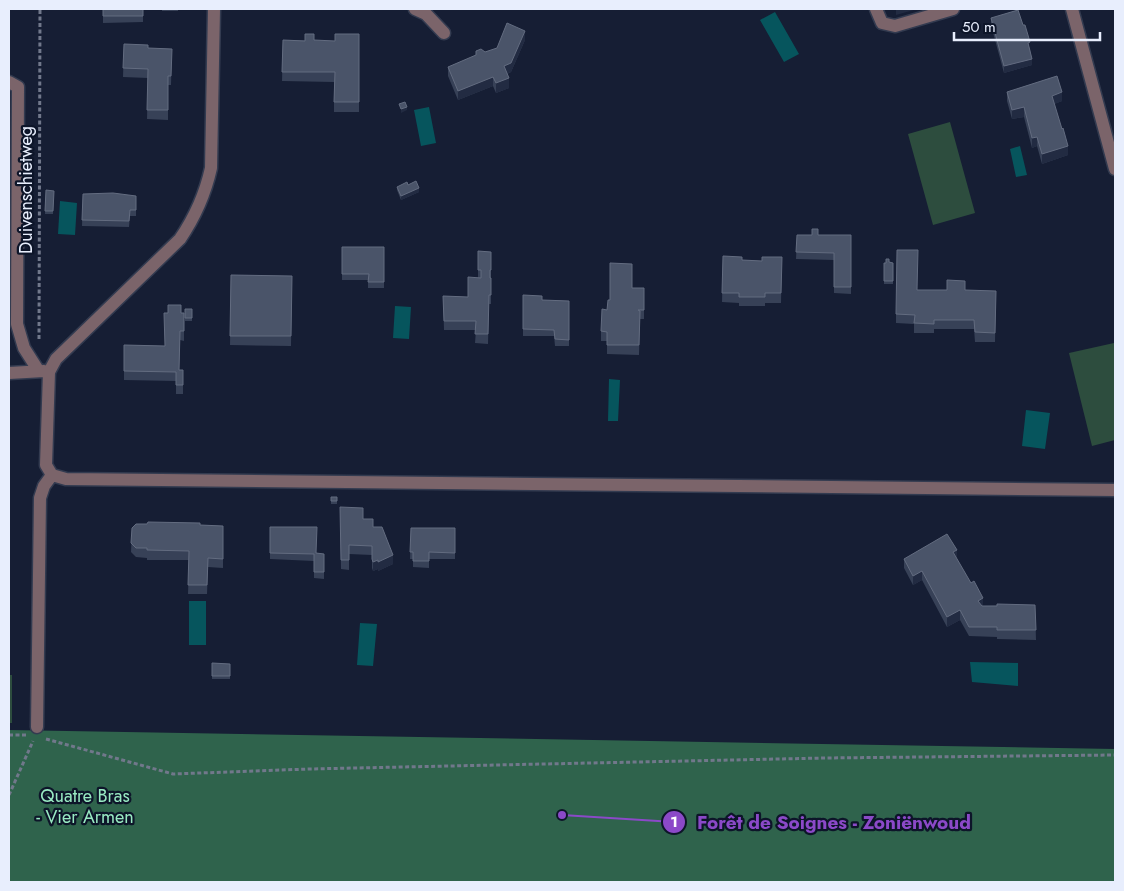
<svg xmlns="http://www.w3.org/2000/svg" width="1124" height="891" font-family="Jost,sans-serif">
<rect width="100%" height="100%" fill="#161e34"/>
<path fill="#2d4d3e" d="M950,122L975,213L933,225L908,134Z
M1114,343L1115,440L1092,446L1069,353Z
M9,675H12V723H9Z"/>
<path fill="#2f634c" d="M9,730L1115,749V882H9Z"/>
<path fill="#06555d" d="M775,12L799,54L784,62L760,20Z
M429,107L436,143L421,146L414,110Z
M1020,146L1027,175L1016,177L1010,149Z
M60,201L77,203L75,235L58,234Z
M395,306L411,307L409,339L393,338Z
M609,379L620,380L618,421H608Z
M1026,410L1050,413L1045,449L1022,446Z
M189,601H206V645H189Z
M360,623L377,624L373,666L357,665Z
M970,662L1018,663V686L972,682Z"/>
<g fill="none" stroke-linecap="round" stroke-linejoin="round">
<g stroke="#333b50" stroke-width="15">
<path id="minor" d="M415,9L426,14L444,33
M876,9L882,23L895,26L953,9
M1072,9L1115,169
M9,82L18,87L17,324L24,348L38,370
M9,373L44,371
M52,475L66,479L1115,490
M52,475L46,465L49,372L56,359L180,239C195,217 205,195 211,168L214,9
M37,727L40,498L44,486L52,475"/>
</g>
<path stroke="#71788b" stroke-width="3" stroke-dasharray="4 2.5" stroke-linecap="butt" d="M39,339L40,9
M9,735H26
M46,739L173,774L309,769L825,758L1115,755
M9,795L33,741"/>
<use href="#minor" stroke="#7b646a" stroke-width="12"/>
</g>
<path fill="#374157" d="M103,9H143V22L103,23Z
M162,9H178V11H162Z
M991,18L1030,48V49L1032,65L1004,73L991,25Z
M359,34V112H334V82L282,81L283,40L335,41Z
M525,40L511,72L507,74L509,88L496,93L493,86L458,100L448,76V67L485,52Z
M124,44L148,48L172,49L171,85H168V120L147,119L148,78L123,77Z
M1007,92L1062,101L1054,104L1068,155L1042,164L1037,146L1032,148L1024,117L1012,119L1007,101Z
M408,185L419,192L401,200L397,190V187Z
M46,190L54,191L53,214H45Z
M83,194L136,196V216H130L129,227L82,226Z
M797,235H851V294L834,293V260L796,259Z
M342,247H384V288H368V280H342Z
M478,251L491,252V304H489L488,344L475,343L476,330H444L443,296L468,297L478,278Z
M723,256L742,260L762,261L782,257L781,303H765V306H739V303L722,302Z
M884,263H893V284H884Z
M231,275L292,276L291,346L230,345Z
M632,288H644V319H640L639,355L607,354V341H601V331L607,310Z
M917,290L996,291L995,342H975L974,329H934V333H914V324L896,323V314Z
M523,295L542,300L569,301V346H555L554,336H523Z
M185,309H192V321H185Z
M181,313H184V341L180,340L179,370H183V394H176V381L124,380V345L165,346Z
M331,497H337V504H331Z
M340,507L363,519L373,527L393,564L378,571V569L373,571L372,568V555L349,554V570L341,569Z
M200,525L223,526V568L208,567L207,594H188L189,560H147V558L136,557L131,552L132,528Z
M270,527L317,553L324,554V579L314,578V561L270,559Z
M411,528H455V559H429V568L413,567V559H410Z
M904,559H957L983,606L1035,605L1036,640L997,639V637L969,636L960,620L947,627L922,580L913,585L904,568Z
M212,663L230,664V679H212Z"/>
<path fill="#222b42" d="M896,9H917L896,15Z
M525,31V40L511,72L504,75V66Z
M1032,59V65L1004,73V66Z
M493,77V86L458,100V91Z
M509,78V88L496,93V83Z
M1062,92V101L1052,105V96Z
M407,107V110L401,113V109Z
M1024,107V117L1012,119V110Z
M1037,137V146L1032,148V138Z
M1068,146V155L1042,164V154Z
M419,188V192L401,200V196Z
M957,550V559L953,552Z
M393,555V564L378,571V562Z
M378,560V569L373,571V562Z
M922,571V580L913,585V576Z
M983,598V607L978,610V601Z
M960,610V620L947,627V617Z"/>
<path fill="#4a5469" stroke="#636c80" d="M103,9H143V16H103Z
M1018,10L1023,25H1025L1030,42L1028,43L1032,59L1004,66L991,18Z
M507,23L525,31L511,63L504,66L509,78L496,83L493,77L458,91L448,67L476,55V51L481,49L485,52L497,48Z
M305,34H314V40L335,41V34H359V102H334L335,72H282L283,40L305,41Z
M124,44L148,45V48L172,49L171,76H168V110H147L148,69L123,68Z
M1057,76L1062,92L1052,96L1062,129L1063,128L1068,146L1042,154L1037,137L1032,138L1024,107L1012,110L1007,92Z
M405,102L407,107L401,109L399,104Z
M416,181L419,188L401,196L397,187L407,182L408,185Z
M46,190L54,191L53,211H45Z
M113,193L136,196V210H130L129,221L82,220L83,194Z
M812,229H818V235H851V287H834V253L796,252L797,235H812Z
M342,247H384V282H368L369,274H342Z
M897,250H918L917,290H947V280L965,281V290L996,291L995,333L975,332L974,320H934V324L914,323L915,315L896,314Z
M478,251L491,252V270H490V278H491V295H489L488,334H475L476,321H444L443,296L468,297V277L481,278V270H478Z
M723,256L742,257V260L762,261V257H782L781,293H765V297H739V293H722Z
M886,259H889V262L893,263V281H884V263H886Z
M610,263L632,264V288H644V310H638L640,311L639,345H607V332L601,331L602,309L607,310L608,300H610Z
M231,275L292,276L291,336H230Z
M523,295L542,296V300L569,301V340L555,339L554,330L523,329Z
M168,305H181V313H184V331H180L179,370H183V385H176V372L124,371V345L165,346L164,313H168Z
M185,309H192V318H185Z
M331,497H337V501H331Z
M340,507L363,508V519H373V527H382L393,555L378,562V560L373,562L372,559V546L349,545V560H341Z
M148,522L200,523V525L223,526V559L208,558L207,585H188L189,551L147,550V548H136L131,543L132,528L136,524H147Z
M270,527H317L316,553L324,554V572H314V554L270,553Z
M411,528H455V553L429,552V561H413V552H410Z
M947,534L957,550L953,552L971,583L974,581L983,598L978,601L982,606H997V604L1035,605L1036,630H997V627H969L960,610L947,617L922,571L913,576L904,559Z
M212,663L230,664V676H212Z"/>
<g text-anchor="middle" stroke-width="4.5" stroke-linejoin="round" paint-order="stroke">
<g font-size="18" fill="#e8eefd" stroke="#0d1529">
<text transform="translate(26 190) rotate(-90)" y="6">Duivenschietweg</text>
</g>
<g font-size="18" fill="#99ebc3" stroke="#0d1529">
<text x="85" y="802">Quatre Bras<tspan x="85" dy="21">- Vier Armen</tspan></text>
</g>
</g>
<path fill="none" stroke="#8b49c8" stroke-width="2" d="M562 815L674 822"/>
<g fill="#8b49c8" stroke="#0d1529" stroke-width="2">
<circle cx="562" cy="815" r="5"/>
<circle cx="674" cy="822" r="12"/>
</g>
<g font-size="15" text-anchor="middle" font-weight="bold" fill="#fff">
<text x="674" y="827">1</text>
</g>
<g font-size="19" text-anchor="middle" font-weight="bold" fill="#8b49c8" stroke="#0d1529" stroke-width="4.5" stroke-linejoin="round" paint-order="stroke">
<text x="834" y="829">Forêt de Soignes - Zoniënwoud</text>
</g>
<rect width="1124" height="891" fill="none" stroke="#e8eefd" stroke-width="20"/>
<path d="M954 32v8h146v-8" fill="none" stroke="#e8eefd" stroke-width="2.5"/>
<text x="962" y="32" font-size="15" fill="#e8eefd" stroke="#0d1529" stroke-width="4" paint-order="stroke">50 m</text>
</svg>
